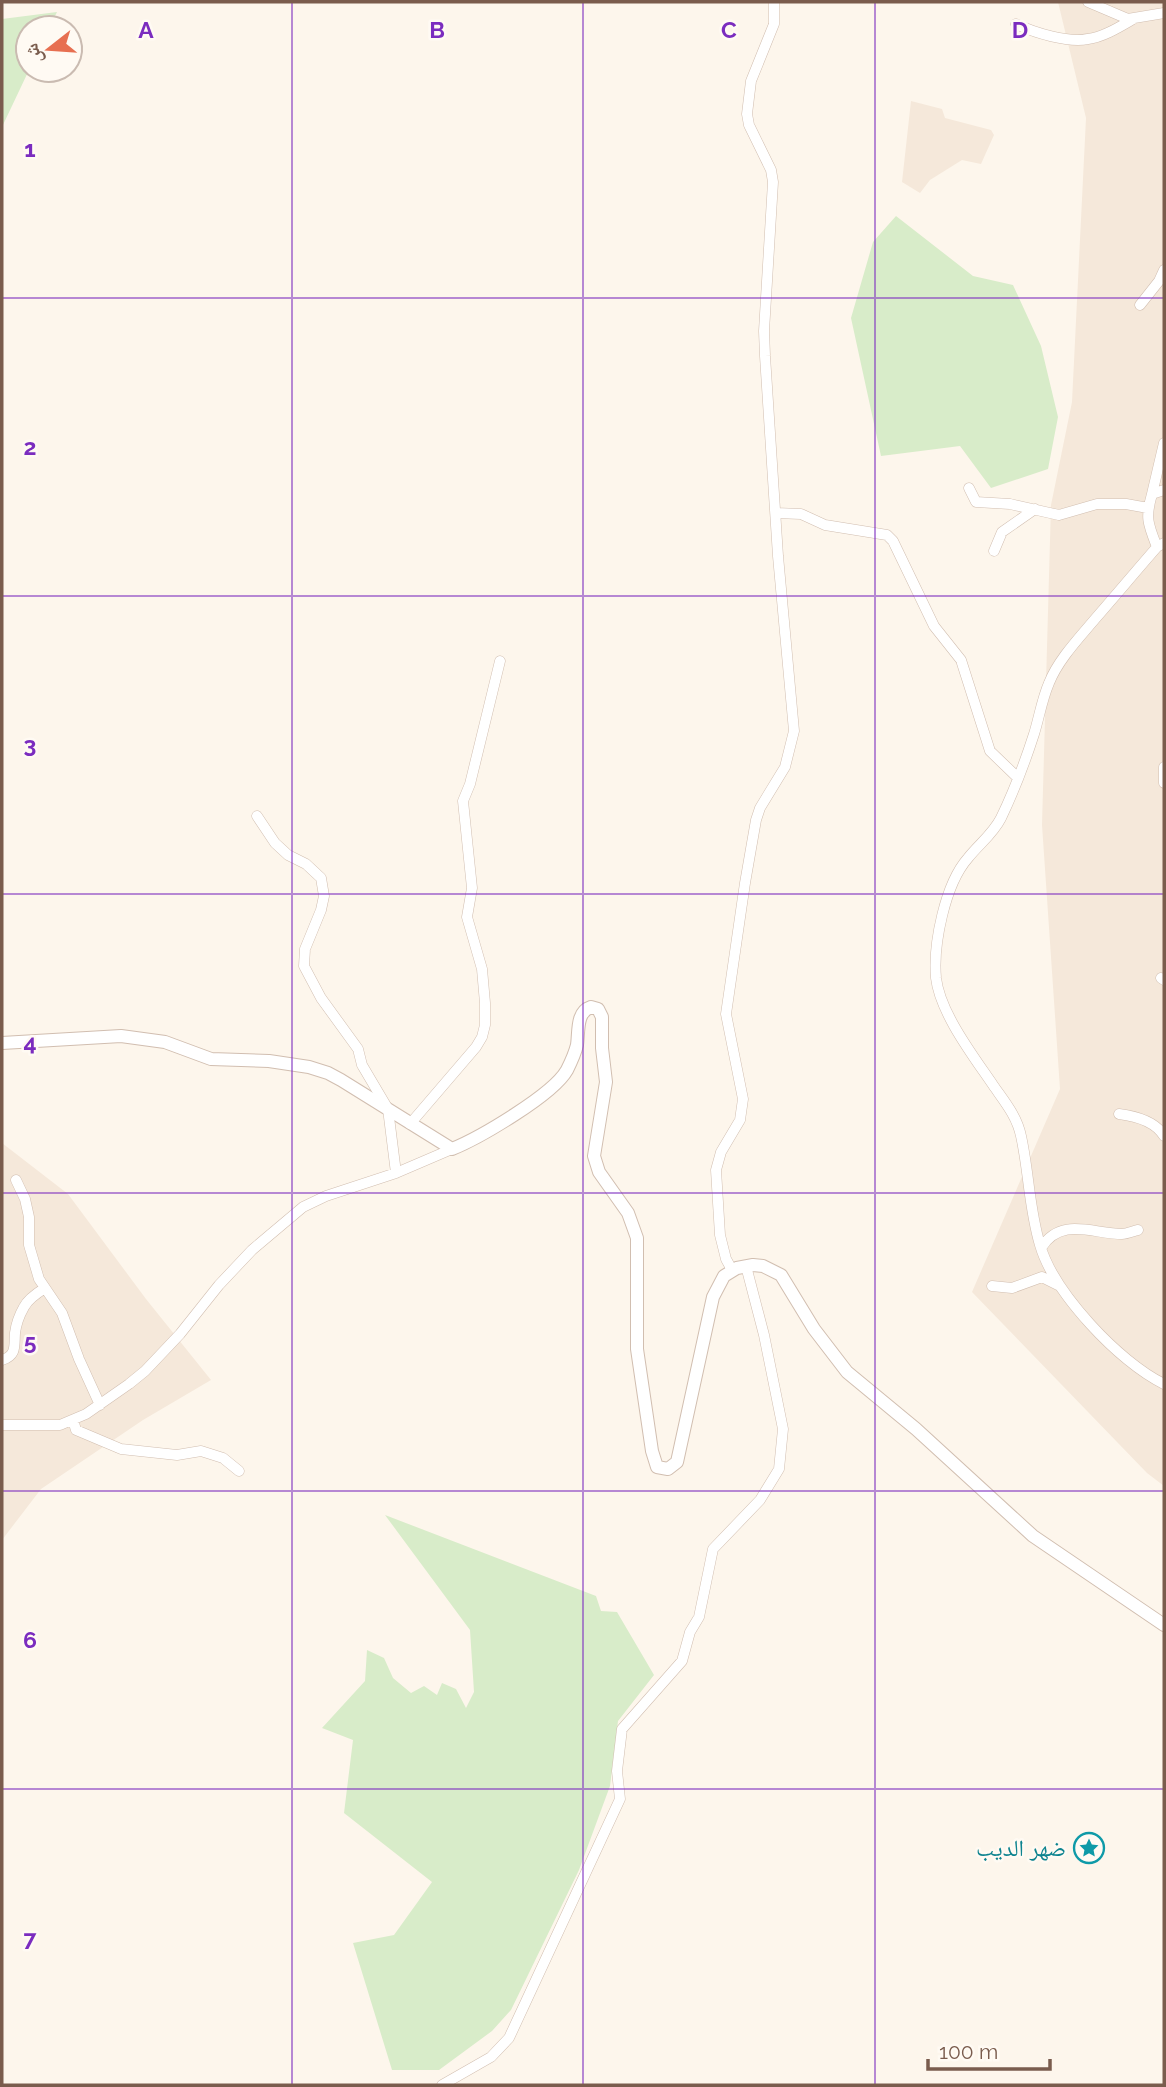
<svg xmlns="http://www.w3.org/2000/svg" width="1166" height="2087" font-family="Raleway,'Noto Naskh Arabic',sans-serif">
<rect width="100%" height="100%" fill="#fdf6ec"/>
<path fill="#f5e8da" d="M1058,2H1164V1486L1147,1473L972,1292L1060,1089L1042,825L1051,505L1072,402L1086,118Z
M911,101L942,109L945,118L991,130L994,135L981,164L962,160L930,180L920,193L902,182Z
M2,1143L68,1194L146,1299L211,1380L143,1420L41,1489L2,1540Z"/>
<path fill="#d8ecc9" d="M57,12L49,28H28L29,70L2,127V19Z
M896,216L973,276L1013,285L1041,346L1058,417L1048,469L991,488L960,446L881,456L851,318L873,242Z
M385,1515L596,1596L601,1611L617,1612L654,1675L618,1721L610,1786L579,1870L511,2010L492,2031L439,2070H392L353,1943L394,1935L432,1882L344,1813L353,1740L322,1728L365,1681L367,1650L384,1658L393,1678L411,1693L424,1686L437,1695L442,1683L456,1689L466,1708L474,1692L470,1630Z"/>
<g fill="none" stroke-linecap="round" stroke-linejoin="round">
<g stroke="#d1beb0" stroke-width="11">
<path id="minor" d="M1088,2L1128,19L1164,13
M1016,24C1035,33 1068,43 1088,39C1104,37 1121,26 1135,18
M1140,305L1159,281L1164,270
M969,488L976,502L1010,504L1059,515L1097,504H1126L1148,508
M1152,494L1164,443
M776,513L801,514L825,525L887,535L893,541L934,626L961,660L990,751L1018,778
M1164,543L1157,547C1136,571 1116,595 1095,619C1079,638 1058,660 1049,683C1042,699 1039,718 1034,734C1025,762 1014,791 1001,818C993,834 979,844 968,858C945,884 933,944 936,978C940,1013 974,1057 993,1085C1004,1101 1017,1116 1021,1136C1029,1172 1029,1209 1040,1245C1054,1293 1119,1362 1164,1384
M1157,547C1148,524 1145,518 1152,494L1164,490
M994,551L1002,532L1035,509
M1164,767V783
M257,816L275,843L288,855L306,864L321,878L324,896L321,910L305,949L304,966L321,998L358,1049L362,1065L388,1109L396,1173
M1161,978L1164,980
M1119,1114C1135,1116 1155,1121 1164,1136
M410,1124L476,1047L482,1037L485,1025V1003L482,969L467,917L472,888L463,801L470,784L500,661
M16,1180L25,1199L29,1217V1245L39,1279L62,1313L79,1359L100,1405
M1041,1248C1061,1216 1093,1234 1122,1234C1127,1234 1133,1231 1138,1230
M732,1270L726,1259L720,1235L716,1170L721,1152L740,1120L743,1099L726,1014L745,883L756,820L760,808L785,767L794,731L778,556L765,356L764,331L773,182L771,170L749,125L747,114L751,81L774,24V2
M992,1286L1012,1288L1042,1277L1058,1285
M2,1360C17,1355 14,1346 15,1333C16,1325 20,1314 24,1307C28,1299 37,1293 45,1288
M73,1420L76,1430L121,1449L177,1455L201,1451L223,1458L239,1471
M2,1425H60L86,1414L129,1384L145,1371L180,1334L219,1285L252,1250L303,1207L326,1196L396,1173L452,1149
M442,2085L491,2057L509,2038L620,1799L617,1771L622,1729L682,1661L690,1632L699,1617L713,1549L760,1500L779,1469L783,1429L764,1335L746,1266"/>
</g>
<g stroke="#d1beb0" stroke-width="14">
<path id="tertiary" d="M2,1043L121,1036L165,1042L211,1059L269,1061L309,1067L328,1073L341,1080L452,1149C479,1138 553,1095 567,1070C571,1062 575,1053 577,1045C579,1031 576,1012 591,1007L598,1009L602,1017V1048L606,1082L594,1156L599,1172L628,1213L637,1238V1349L652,1451L657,1467L668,1469L677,1462L713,1297L724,1276L737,1268L753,1265L763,1266L781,1275L814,1329L847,1372L916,1429L1033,1536L1164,1625"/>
</g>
<use href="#minor" stroke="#fff" stroke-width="10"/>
<use href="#tertiary" stroke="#fff" stroke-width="12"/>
</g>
<path fill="none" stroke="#7b2cbf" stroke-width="2" stroke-opacity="0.55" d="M292,2V2085M583,2V2085M875,2V2085M2,298H1164M2,596H1164M2,894H1164M2,1193H1164M2,1491H1164M2,1789H1164"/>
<defs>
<g id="sight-ring" transform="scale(1.575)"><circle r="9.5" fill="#fffaf3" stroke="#0f9aa8" stroke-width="1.5"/><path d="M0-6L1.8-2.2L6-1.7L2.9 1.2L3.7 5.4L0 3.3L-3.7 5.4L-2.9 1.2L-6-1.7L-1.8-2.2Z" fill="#0f9aa8"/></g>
</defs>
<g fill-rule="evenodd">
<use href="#sight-ring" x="1089" y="1848"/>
</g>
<g text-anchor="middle" stroke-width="5" stroke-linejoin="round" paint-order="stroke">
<g font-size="23" fill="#0d838f" stroke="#fffaf3" text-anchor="end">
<text x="1066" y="1856">ضهر الديب</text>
</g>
</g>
<g font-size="23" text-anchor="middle" font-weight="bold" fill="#7b2cbf" stroke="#fffaf3" stroke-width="5" stroke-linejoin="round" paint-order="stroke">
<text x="146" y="38">A</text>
<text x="437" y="38">B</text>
<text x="729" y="38">C</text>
<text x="1020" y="38">D</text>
<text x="30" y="157">1</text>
<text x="30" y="455">2</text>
<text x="30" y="753">3</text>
<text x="30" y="1051">4</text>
<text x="30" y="1350">5</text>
<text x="30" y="1648">6</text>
<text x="30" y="1946">7</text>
</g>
<rect width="1166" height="2087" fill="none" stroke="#7a5c4d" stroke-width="7"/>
<g transform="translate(49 49) rotate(253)"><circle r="33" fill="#fffaf3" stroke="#cabbb1" stroke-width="2"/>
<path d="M0-5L12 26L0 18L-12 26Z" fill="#e76f51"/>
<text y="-10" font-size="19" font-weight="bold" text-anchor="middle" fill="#7a5c4d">ش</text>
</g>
<path d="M928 2059v10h122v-10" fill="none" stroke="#7a5c4d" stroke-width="3.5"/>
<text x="939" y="2059" font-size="21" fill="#7a5c4d" stroke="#fffaf3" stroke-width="5" paint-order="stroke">100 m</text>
</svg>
